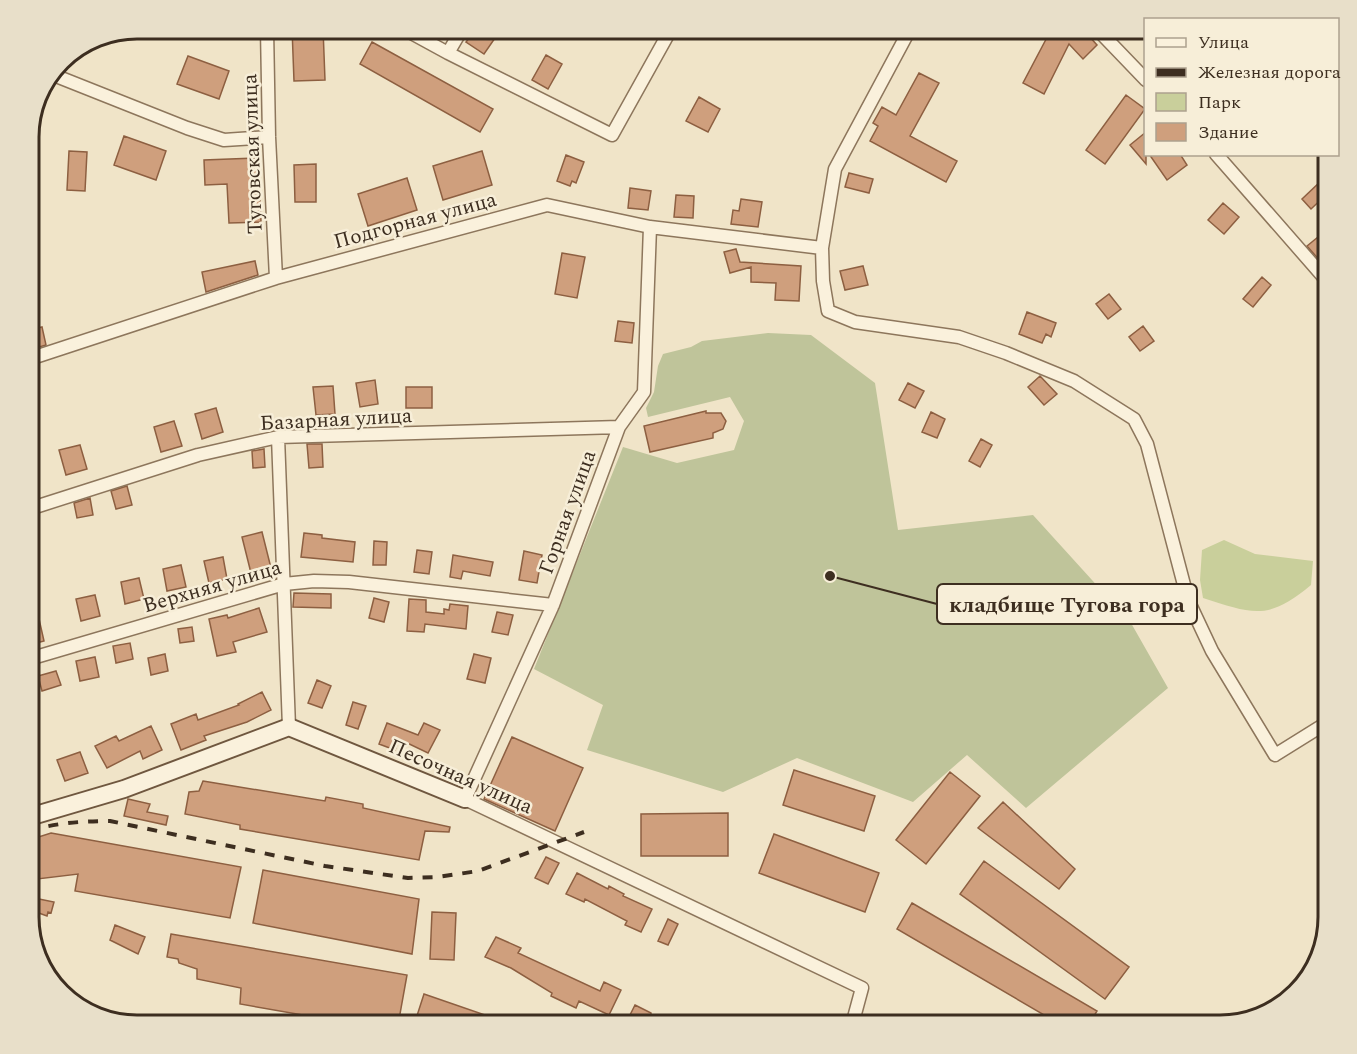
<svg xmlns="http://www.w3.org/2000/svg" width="1357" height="1054" font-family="Spectral,serif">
<rect width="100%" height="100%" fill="#f0e4c8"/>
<path fill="#c9cf9b" d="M1224,540L1255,554L1313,561L1311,585C1268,621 1253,614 1203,598L1200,580L1202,550Z"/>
<path fill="#bfc49a" d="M768,333L811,335L875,383L898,530L1033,515L1131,623L1168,688L1026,808L967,755L913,802L797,758L723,792L587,750L603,705L534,669L623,447L677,463L734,450L744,421L730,397L648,417L646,408L654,392L658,366L663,354L691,347L702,341Z"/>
<path fill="#cf9f7d" stroke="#8d5f41" stroke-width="1.5" d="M292,28H323L325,80L294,81Z
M477,28H502L484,54L466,42Z
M1052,28H1065L1084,38L1088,35L1097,45L1083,59L1069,44L1044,94L1023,83Z
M372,42L493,109L480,132L360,64Z
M546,55L562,64L548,89L532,80Z
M188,56L229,71L219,99L177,84Z
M919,73L939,83L910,136L957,161L946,182L870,141L878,126L873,123L882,107L896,115Z
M1126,95L1145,109L1105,164L1086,150Z
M699,97L720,109L708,132L686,121Z
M1146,132V164L1130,145Z
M124,136L166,151L156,180L114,165Z
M69,151L87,152L85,191L67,190Z
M482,151L492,185L443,200L433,166Z
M1149,154H1180L1187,165L1167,180Z
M566,155L584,162L576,183L572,181L570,186L557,181Z
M258,158L261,222L229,223L227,184L205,185L204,160Z
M316,164V202H295L294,165Z
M849,173L873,179L869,193L845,187Z
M407,178L417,210L368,226L358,194Z
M1320,182L1328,193L1311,209L1302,199Z
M630,188L651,191L648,210L628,208Z
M676,195L694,196L693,218L674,217Z
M741,199L762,202L758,227L731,224L733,210L739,211Z
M1223,203L1239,217L1224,234L1208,220Z
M1318,237L1328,250V270L1307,246Z
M736,249L740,262L801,266L799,301L775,300L776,283L751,282V267L730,273L724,252Z
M562,253L585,257L577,298L555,294Z
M255,261L258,275L206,292L202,272Z
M863,266L868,285L845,290L840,271Z
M1262,277L1271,285L1253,307L1243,299Z
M1109,294L1121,309L1108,319L1096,304Z
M1027,312L1056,323L1051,337L1046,334L1042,343L1019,334Z
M618,321L634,323L632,343L615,341Z
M1143,326L1154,341L1140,351L1129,337Z
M42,327L46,345L29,350V330Z
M1040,376L1057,394L1044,405L1028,387Z
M375,380L378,404L360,407L356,383Z
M908,383L924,391L915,408L899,400Z
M333,386L335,414L316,415L313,387Z
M406,387H432V408H406Z
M216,408L223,432L202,439L195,414Z
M706,411V413H721L726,421L723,429L713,433V438L650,452L644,426Z
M931,412L945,419L937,438L922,432Z
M174,421L182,446L161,452L154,427Z
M981,439L992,445L980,467L969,461Z
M307,444H322L323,467L309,468Z
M80,445L87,469L66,475L59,450Z
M264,449L265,467L253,468L252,451Z
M127,486L132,505L116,509L111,491Z
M90,498L93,515L77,518L74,503Z
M262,532L271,568L251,573L242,537Z
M304,533L322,535V538L355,542L353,562L301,557Z
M374,541L387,542L386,565H373Z
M417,550L432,552L429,574L414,572Z
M524,551L542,555L537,583L519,580Z
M453,555L493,562L490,576L463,571L461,579L450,577Z
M223,557L227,579L209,583L204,561Z
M181,565L186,587L167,591L163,569Z
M139,578L144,599L125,604L121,582Z
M294,593L331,594V608L293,607Z
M95,595L100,616L81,621L76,599Z
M374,598L389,602L384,622L369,618Z
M409,599L426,600V612L444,614V609L449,610L450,604L468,606L466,629L425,624L424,632L407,631Z
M259,608L267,632L233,642L236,652L217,656L209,619L227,615L228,618Z
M497,612L513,615L508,635L492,632Z
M39,619L44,641L29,645V622Z
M192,627L194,641L180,643L178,629Z
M130,643L133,659L116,663L113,646Z
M165,654L168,671L151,675L148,658Z
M474,654L491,658L485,683L467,679Z
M95,657L99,677L80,681L76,661Z
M56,671L61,685L42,691L38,676Z
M317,680L331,686L322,708L308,703Z
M262,692L271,710L247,722L204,736L206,740L181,750L171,724L196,714L198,720L239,705L238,704Z
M353,702L366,706L358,729L346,725Z
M387,723L418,735L424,723L440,730L428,753L399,739L395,750L379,744Z
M151,726L162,750L143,759L140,751L107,768L95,746L116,736L119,741Z
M512,737L583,768L555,831L484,799Z
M80,752L88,773L65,781L57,760Z
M794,770L875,796L864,831L783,805Z
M950,772L980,796L926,864L896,840Z
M203,781L325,801L326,797L363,804V808L450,827L449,832L425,831L419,860L240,829V825L185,814L189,792L199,791Z
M128,799L150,804L147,812L168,816L166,825L124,816Z
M1003,802L1075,869L1059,889L978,828Z
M728,813V856H641V814Z
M51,833L241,867L230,918L75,891L78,874L29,880V840Z
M774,834L879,873L865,912L759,873Z
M546,857L559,863L548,884L535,878Z
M984,861L1129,967L1105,999L960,894Z
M263,870L419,899L412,954L253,923Z
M577,873L608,889L609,886L624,894L623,896L652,909L641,932L625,925L627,921L585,899L584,902L566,894Z
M39,899L54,902L51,913L48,912L47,916L36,912Z
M912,903L1097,1011L1088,1026H1063L897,929Z
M432,912L456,913L454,960L430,959Z
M668,919L678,924L668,945L658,941Z
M115,925L145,937L138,954L110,940Z
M171,934L407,975L398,1025H360L240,1004L241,988L197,979V969L179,963L178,959L167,957Z
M496,937L521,948L518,953L600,991L604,982L621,990L609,1015L579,1001L576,1008L551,996L552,993L511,968L485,957Z
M424,994L511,1024L510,1025H414Z
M635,1005L651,1013V1015L677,1024V1025H625Z"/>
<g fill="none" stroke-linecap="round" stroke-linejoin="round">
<g stroke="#8d765c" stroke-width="15">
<path id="street" d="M267,29L269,137L276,278
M404,29L448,53L612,135L671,29
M910,29L835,169L822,248L823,281L828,311L855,322L959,337L1006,353L1074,381L1134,419L1147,444L1188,600L1212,651L1275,755L1328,722
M1097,29L1146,80
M448,53L462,29
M51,74L187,128L224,140L269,137
M1216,154L1328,282
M650,227L644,392L619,427L553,605L465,799L862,988L852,1025
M29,359L276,278L547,205L650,227L822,248
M278,437L289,727
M29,509L198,455L278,437L619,427
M29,659L284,584L314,581L349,582L553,605"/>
</g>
<g stroke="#6f573f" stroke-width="20">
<path id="secondary" d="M29,817L124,789L289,727L465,799"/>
</g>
<use href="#street" stroke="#faf1dc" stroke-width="12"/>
<use href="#secondary" stroke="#faf1dc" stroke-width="16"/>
<path stroke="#3d2e20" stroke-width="4" stroke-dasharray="10 10" stroke-linecap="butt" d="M29,831C55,823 82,821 110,821L325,866L408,878L438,877L478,871L584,832"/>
</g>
<g text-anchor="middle" stroke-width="5" stroke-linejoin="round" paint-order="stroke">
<g font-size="21" fill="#3d2e20" stroke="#f7eed8">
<text transform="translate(252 154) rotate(-92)" y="7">Туговская улица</text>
<text transform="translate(415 220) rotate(-15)" y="7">Подгорная улица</text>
<text transform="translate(336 419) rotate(-3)" y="7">Базарная улица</text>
<text transform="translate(567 512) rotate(-70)" y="7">Горная улица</text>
<text transform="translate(212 586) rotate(-16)" y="7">Верхняя улица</text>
<text transform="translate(461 776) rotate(24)" y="7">Песочная улица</text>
</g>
</g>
<path d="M0 0H1357V1054H0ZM137 39H1220A98 98 0 0 1 1318 137V917A98 98 0 0 1 1220 1015H137A98 98 0 0 1 39 917V137A98 98 0 0 1 137 39Z" fill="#e8dfc9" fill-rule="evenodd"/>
<path fill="none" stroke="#3d2e20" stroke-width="3" d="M137 39H1220A98 98 0 0 1 1318 137V917A98 98 0 0 1 1220 1015H137A98 98 0 0 1 39 917V137A98 98 0 0 1 137 39Z"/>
<path fill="none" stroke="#3d2e20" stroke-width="2" d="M830 576L937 604"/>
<circle fill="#3d2e20" stroke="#f7eed8" stroke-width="2" cx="830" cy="576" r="6"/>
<rect fill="#f7eed8" stroke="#3d2e20" stroke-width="2" x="937" y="584" width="260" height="40" rx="6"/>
<g font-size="22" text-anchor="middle" font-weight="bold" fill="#3d2e20">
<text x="1067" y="612">кладбище Тугова гора</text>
</g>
<rect x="1144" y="18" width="195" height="138" fill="#f7eed8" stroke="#ada18e" stroke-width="1.5"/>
<rect x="1156" y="38" width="30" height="9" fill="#faf1dc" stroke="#ada18e" stroke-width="1.5"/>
<text x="1198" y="48" font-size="18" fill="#3d2e20">Улица</text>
<rect x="1156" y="68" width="30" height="9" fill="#3d2e20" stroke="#ada18e" stroke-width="1.5"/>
<text x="1198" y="78" font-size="18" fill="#3d2e20">Железная дорога</text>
<rect x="1156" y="93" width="30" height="18" fill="#c9cf9b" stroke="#ada18e" stroke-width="1.5"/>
<text x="1198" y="108" font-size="18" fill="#3d2e20">Парк</text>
<rect x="1156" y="123" width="30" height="18" fill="#cf9f7d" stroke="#ada18e" stroke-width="1.5"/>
<text x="1198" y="138" font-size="18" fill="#3d2e20">Здание</text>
</svg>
